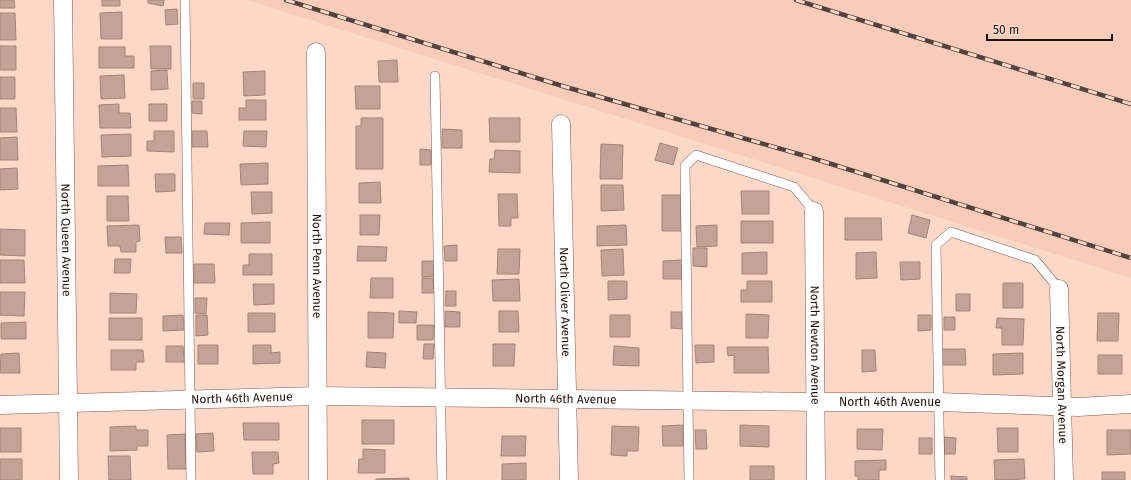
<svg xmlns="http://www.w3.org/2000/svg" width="1131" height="480" font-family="'Fira Sans',sans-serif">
<rect width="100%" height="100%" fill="#fcd8c9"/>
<path fill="#f7ccba" d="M247,0H1131V278Z"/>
<path fill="#c4a295" stroke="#a58477" d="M0,0H14L15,8H0Z
M102,0H120V6H102Z
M148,0H164L163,6L148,3Z
M177,9L178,24L166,25L165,10Z
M122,12V39H101L100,13Z
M0,13H15L16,40H0Z
M0,46H16V70H0Z
M150,46H171V69H151Z
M99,47H125V56H134V68H99Z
M397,60L398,82H379L378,61Z
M167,70L168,89L151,90V71Z
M265,71V95L244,96L243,72Z
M124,75L125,98L101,99L100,76Z
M0,77H15V99H0Z
M193,83H204V99H193Z
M355,86H380V109H356Z
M246,100H266V120H239V108H246Z
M192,101H202V114L192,113Z
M119,104V113H130L131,128H100L99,105Z
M149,104H167V121H149Z
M0,108H16L17,132H0Z
M361,118H383V169H356V126H361Z
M489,118H520V142H490Z
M442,129L462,130V148H442Z
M154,131H174V152L147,151V141H154Z
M192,131H207L208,147H192Z
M244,131H267L266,147L243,146Z
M131,134V156L102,157L101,135Z
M17,137L18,160H0V138Z
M660,143L678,148L673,165L655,160Z
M601,144L623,145L622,179H600Z
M420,149L431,150V165H420Z
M495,150L520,151V173L489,172L490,159H494Z
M268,163V184L241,185L240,164Z
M128,165L129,186H98V166Z
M17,168L18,189L0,190V169Z
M155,174H175V191L156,192Z
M380,182L381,203H359V183Z
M601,185H623L624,210L601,211Z
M741,191H769V214H742Z
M251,192H272V213L252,214Z
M498,194H517L518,218H511V226H499Z
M662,195H681V231H662Z
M107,196H128L129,221H107Z
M360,215H380L379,235H360Z
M912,215L930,220L926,238L908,233Z
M845,218H881L882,240H845Z
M741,221H773V243H741Z
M270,222V243H241V223Z
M205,223H230L229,235L204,234Z
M139,225L140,241L136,242V252H121L120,246H108L107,226Z
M626,225L627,245L597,246V226Z
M717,225V246L697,247L696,226Z
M0,229L25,230V256L0,255Z
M165,237H181L182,253H166Z
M457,245V261H445L444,246Z
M358,246L387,247L386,261H357Z
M693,248H707V267L693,266Z
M498,249H520L519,274H497Z
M623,249L624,275L602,276L601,250Z
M767,252V274H742V253Z
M876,252L877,278L856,279V253Z
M249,254H272V275H243V265H249Z
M115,259H131L130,273H114Z
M0,260H24L25,283H0Z
M682,260V279H663V261Z
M422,261H434V276L422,277Z
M900,262H920V279L901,280Z
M194,264H214L215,283H194Z
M371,278H393V298H370Z
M422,278H433L434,293H422Z
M519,279L520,301H493L492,280Z
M608,281H627V299L608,300Z
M747,281H772V302H741V290H747Z
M1003,283H1023V308H1003Z
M253,284H274V304L254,305Z
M446,291H456V306H445Z
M0,292H25L24,316L0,315Z
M110,293L137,294L136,313H110Z
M956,294H970V311H956Z
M195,298H207L206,314L195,313Z
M399,311L417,312L416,323H399Z
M445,311L460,312V327H445Z
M499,311H518L519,332H499Z
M368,312L394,313L393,338H368Z
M671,312H682V329L671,328Z
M248,313H275V332H248Z
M1098,313H1119L1118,341H1097Z
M746,314L769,315L768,338H746Z
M183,315L184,330L163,331V316Z
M196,315H207L208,335L196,336Z
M610,315H630V337H610Z
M918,315H931V330L918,331Z
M944,317H955V330H944Z
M109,318H142V340H109Z
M997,318L1024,319L1023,345H1002V328H996Z
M26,322V339H1V323Z
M417,325H434L433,340H417Z
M424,344H434L433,359H423Z
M493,344H515L514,366H493Z
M198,345H218V364H198Z
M253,345H271V353L280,352V363L253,364Z
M695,345H714V362L696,363Z
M166,346H183L184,362H166Z
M614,346L639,348V366L613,365Z
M727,347H768L769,373H734V355L728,356Z
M942,349H965L966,365H943Z
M111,350H143L144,362H136V370H111Z
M862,350H875L876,371L862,372Z
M367,352L386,353L385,368L366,367Z
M19,353L20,373H0L1,354Z
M1023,353V374L993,375V354Z
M1098,355H1122V374H1098Z
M362,420H394V444H362Z
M243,423H279V440H244Z
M683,425V446H663L662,426Z
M740,425L769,426V447L740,446Z
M136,426V430H148V446H137V450L110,451V427Z
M612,426L639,427L638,451H627V456L611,455Z
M0,428H21V452H0Z
M997,428H1018V452H998Z
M857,429H883L882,450L857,449Z
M695,430H706L707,449H696Z
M1107,430H1131V454L1107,455Z
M213,433L214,451L197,452L196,434Z
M185,434L186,469H168L167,435Z
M502,436H526L525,456H501Z
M944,437L956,438L955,454H944Z
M919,438H932V454H919Z
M363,449L385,450V473H358L359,459H363Z
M252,452H278L279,463L273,464V474H253Z
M108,456H130L131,480H109Z
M0,459H22V480H0Z
M1024,459L1025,479L995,480L994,460Z
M886,460V470H879V480H858V476H855V461Z
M526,463V480H502V464Z
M750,466H774V480H750Z
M1102,472H1125V480H1102Z
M951,476L967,477V480H951Z
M409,478V480H376V479Z"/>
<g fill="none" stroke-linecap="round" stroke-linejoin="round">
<g stroke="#7b5c50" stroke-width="10">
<path id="service" d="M185,0L191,480
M435,76L442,480
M689,480L685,166L696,155L794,187L814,211
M940,480L936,245L951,232L1035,260L1059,289"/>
</g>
<g stroke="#7b5c50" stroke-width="19">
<g id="minor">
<path id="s1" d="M63,0L69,480"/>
<path id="s2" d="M316,52L318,480"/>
<path id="s3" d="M561,124L569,480"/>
<path id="s4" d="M814,211L816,480"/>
<path id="s5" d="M1059,289L1064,480"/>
<path id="s6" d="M0,405L317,396L815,402H939L1078,407L1131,404"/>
</g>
</g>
<use href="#service" stroke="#fff" stroke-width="9"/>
<use href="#minor" stroke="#fff" stroke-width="18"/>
<g stroke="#55433b" stroke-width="4.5">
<path id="rail" d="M286,0L569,88L809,157L1131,258
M796,0L1131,104"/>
</g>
<use href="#rail" stroke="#fcd8c9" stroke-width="3" stroke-dasharray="9" stroke-linecap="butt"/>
</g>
<g text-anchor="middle" stroke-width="3" stroke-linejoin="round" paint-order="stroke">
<g font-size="12" fill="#1e120d" stroke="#fcd8c9">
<text dy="4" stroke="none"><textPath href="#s1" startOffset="240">North Queen Avenue</textPath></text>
<text dy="4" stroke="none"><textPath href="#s2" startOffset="214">North Penn Avenue</textPath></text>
<text dy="4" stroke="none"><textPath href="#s3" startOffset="178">North Oliver Avenue</textPath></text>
<text dy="4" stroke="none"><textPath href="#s4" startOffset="134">North Newton Avenue</textPath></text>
<text dy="4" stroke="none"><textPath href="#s5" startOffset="96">North Morgan Avenue</textPath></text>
<text dy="4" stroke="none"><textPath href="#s6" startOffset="242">North 46th Avenue</textPath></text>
<text dy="4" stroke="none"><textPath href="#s6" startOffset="566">North 46th Avenue</textPath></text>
<text dy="4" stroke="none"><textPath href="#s6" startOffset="890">North 46th Avenue</textPath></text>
</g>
</g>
<path d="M987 34v6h125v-6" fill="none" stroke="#1e120d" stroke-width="2"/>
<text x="993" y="34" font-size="12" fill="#1e120d" stroke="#fcd8c9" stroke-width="3" paint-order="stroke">50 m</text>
</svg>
